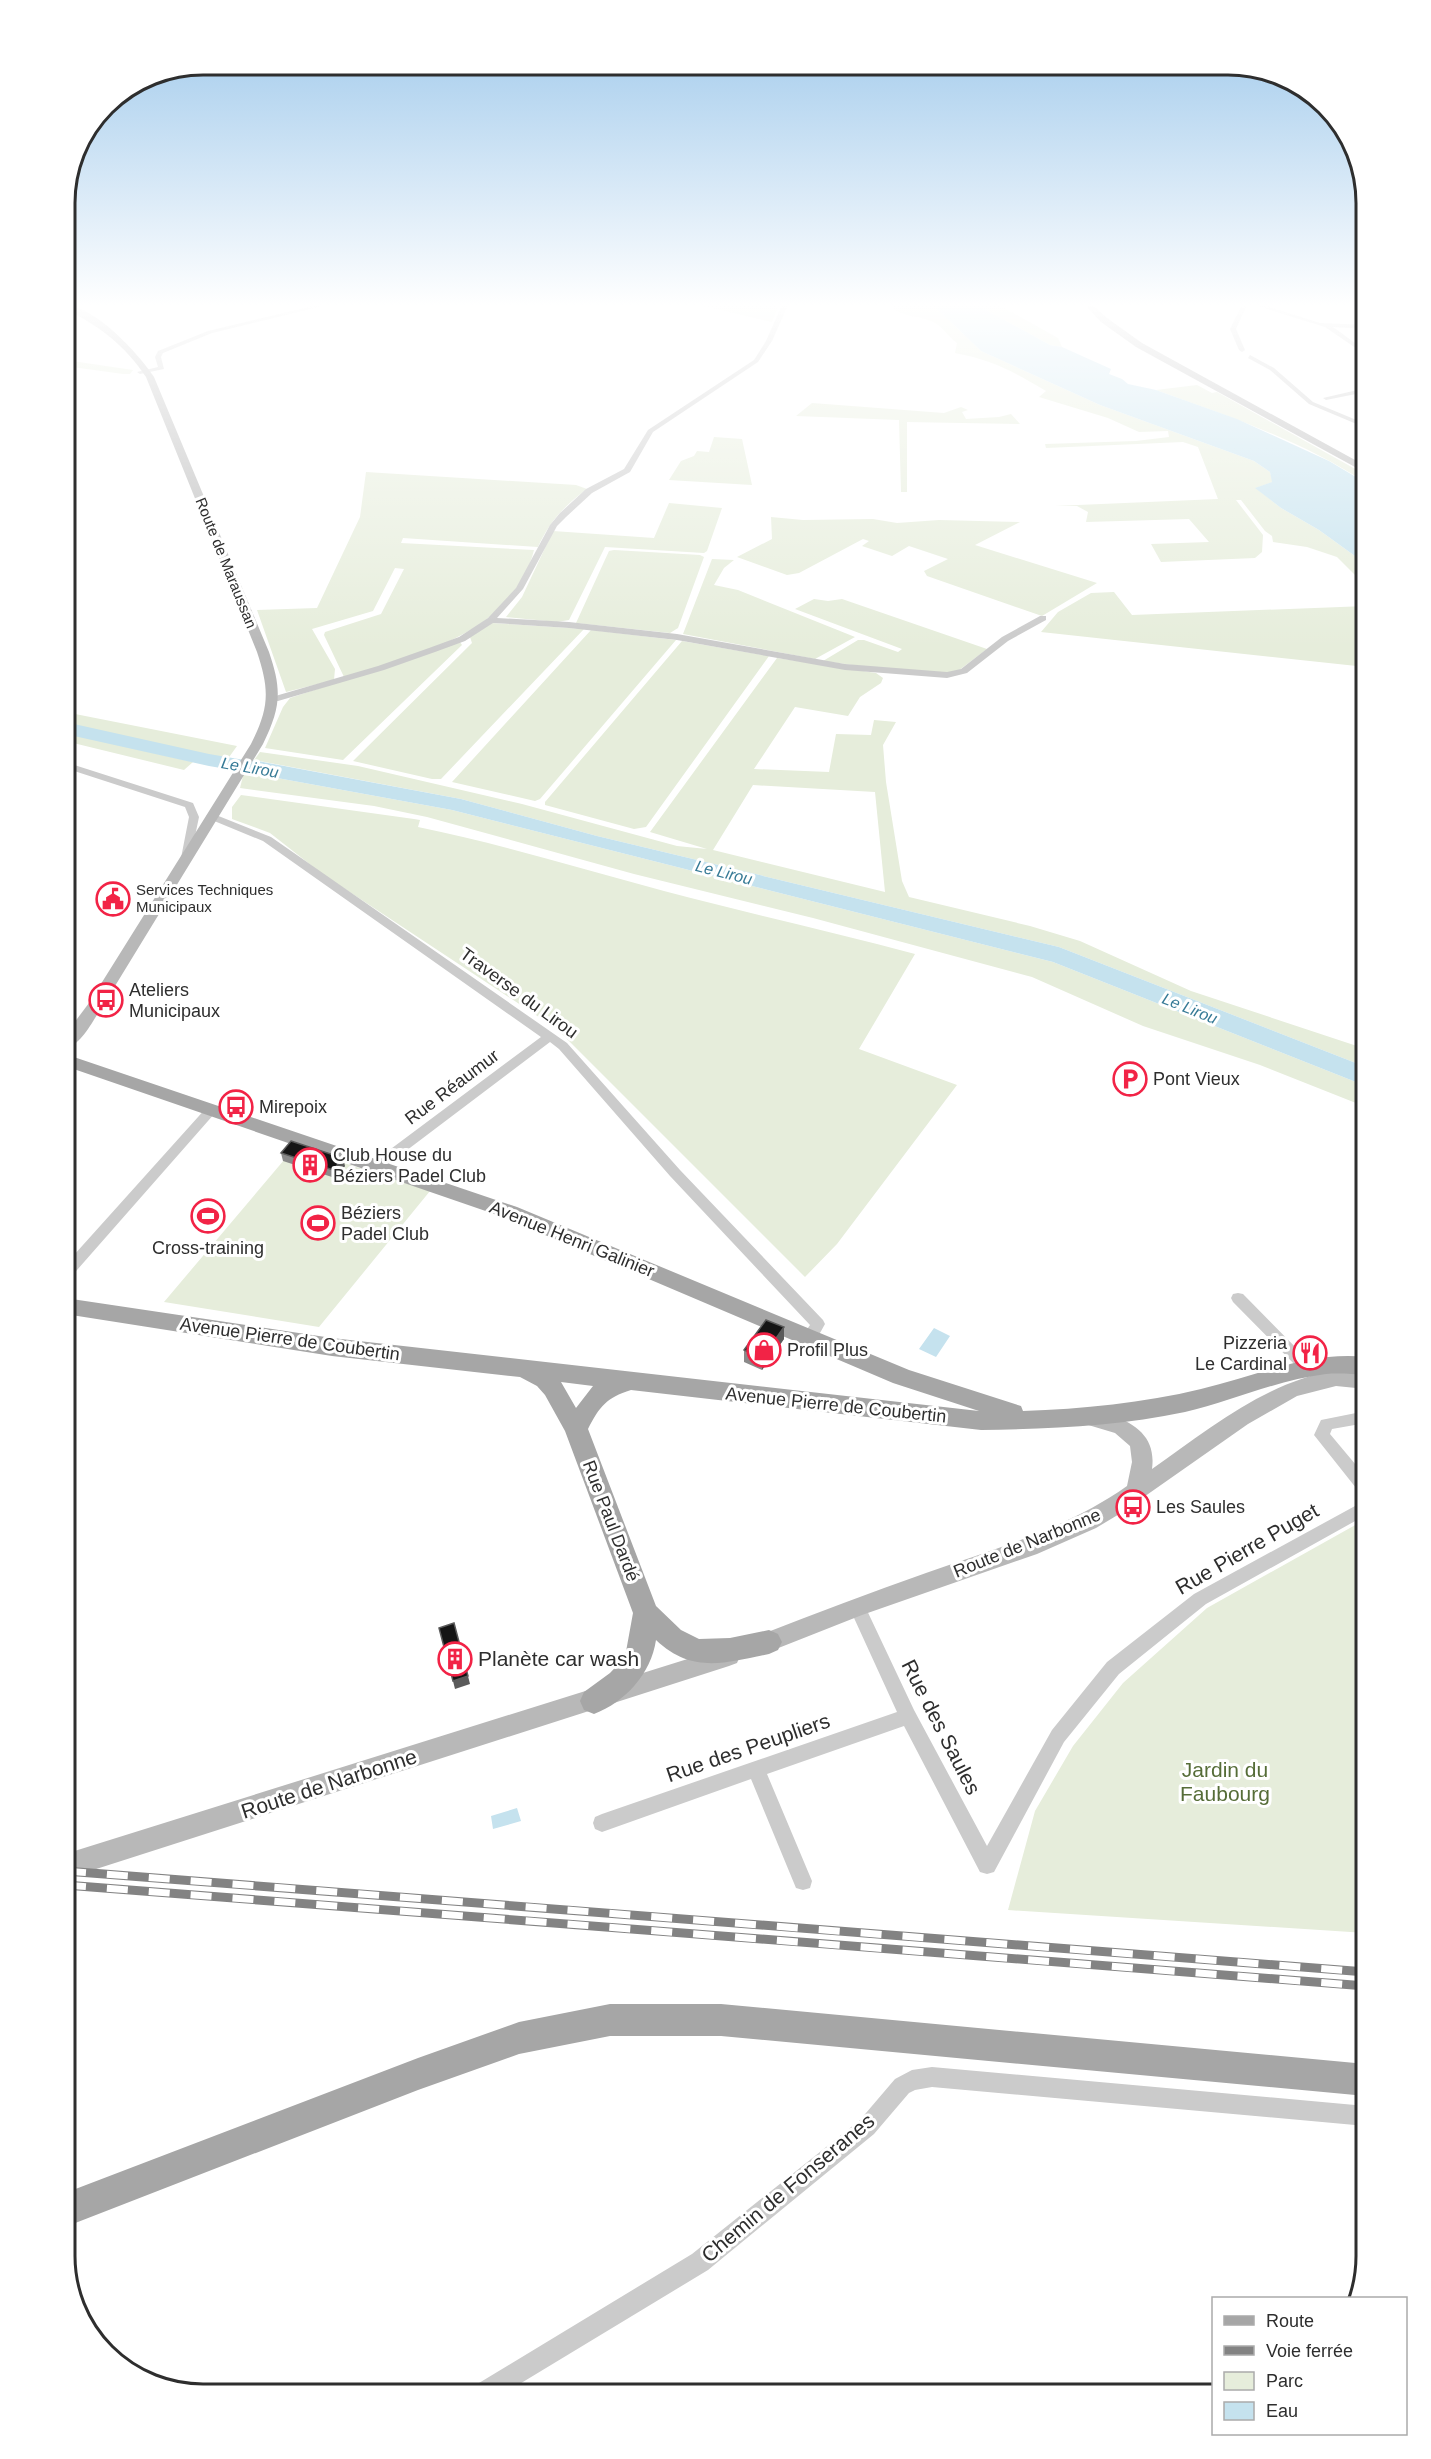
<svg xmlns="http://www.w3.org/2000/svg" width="1431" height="2459" font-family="Helvetica,sans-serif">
<rect width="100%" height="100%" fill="#fff"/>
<path fill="#e6eddb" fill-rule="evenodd" d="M699,305H779L772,322Z
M893,305H933L981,351L1100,405L1254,461L1270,472L1273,482L1256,488L1281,508L1319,530L1366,564V586L1337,557L1307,547L1273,542L1272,536L1265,531L1241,500H1236L1263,535L1262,552L1255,558L1161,562L1151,544L1209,542L1189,519L1086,522L1088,512L1077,506H1055L1218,499L1198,447L1183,442L1046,448L1045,444L1136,441L1169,437L1168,431L1139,432L1108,418L1039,397L1046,391C1014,372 993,360 955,353L957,343C948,337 942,325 931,321C916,315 908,318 893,309Z
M977,305H999L1058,338L1062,347L1050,345Z
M65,360L133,370L130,374H123L65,366Z
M1197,385L1212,393L1217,392L1366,475V483C1303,441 1228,416 1156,390Z
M812,403L944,413L961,407L968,410L962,412L966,419L999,417L1011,414L1020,424L907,422V492H901L899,420L796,416Z
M714,437L742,439L752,485L669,480L681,461L694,456L697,451L709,452Z
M366,472L576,485L587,489C565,505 549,522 538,547L403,538L401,543L534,550C513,633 416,656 344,677L324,635L325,632L381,614L404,569L395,568L373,611L312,629L335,669L334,680L286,692L257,610L317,608L360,517Z
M669,503L722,508L707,551L704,553L605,547L569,620L557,622L506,617L522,597L553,531L654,538Z
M771,517L803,520L873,519L897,523L939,520L1020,522L975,545L1097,583L1042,616L927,576L924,571L948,559L909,546L892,556L862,546L869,541L863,539L799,573L787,575L737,557L772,539Z
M614,550L700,555L704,557L678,628L670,633L576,623L609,551Z
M712,559L734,560L724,568L714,585L738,590L855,637L815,659L683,634Z
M1114,592L1132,615L1366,606V667L1041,632L1058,612L1091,593Z
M814,599L828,601L842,599L987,649L954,674L927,675L823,661L858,640H864L898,652L902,649L795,609Z
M492,623L584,629L441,779H432L353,761L472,643L470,637Z
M591,630L676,640L540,799L535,801L452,782Z
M682,641L769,656L646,827L634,829L545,805V802Z
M460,642L462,645L343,760L265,748L283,707L290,698Z
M777,658L876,673L883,678L881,683L860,697L848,716L795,707L754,769L829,772L836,734L871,735L874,720L896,722L883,745L886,782L902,881L909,897L1030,926L1080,941L1191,991L1366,1049V1067L1059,947L597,836L461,799L254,760L260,752L358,766L522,804L677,846L707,849L650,832ZM753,785L875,792L885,892L713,850Z
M65,712L237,746L227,760L204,756L65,726Z
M65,733L193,762L184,770L65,741Z
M244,772L452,810L1053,962L1366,1086V1107L1260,1065L1143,1026L1032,977L813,918L634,874L427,817L374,806L240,788Z
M241,795L414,819L420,820L418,827C501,844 582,869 664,891C747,913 832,932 915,954L859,1049L957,1085L837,1244L805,1277L557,1029L321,873L270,833L232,819V807Z
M295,1147L430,1191L319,1327L164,1302Z
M1366,1519V1933L1008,1910L1035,1811L1073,1746L1123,1683L1207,1608Z"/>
<path fill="#c5e2ee" d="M933,305H977L1050,345L1062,347L1111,369L1109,374L1122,379L1128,384L1156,390L1237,419L1329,461L1366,483V564L1319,530L1281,508L1255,488L1272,482L1270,472L1254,461L1100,405L981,351Z
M252,760L461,799L597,836L1059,947L1366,1067V1086L1053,962L452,810L244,772Z
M934,1328L950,1336L936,1357L919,1349Z
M517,1808L521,1821L493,1829L491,1816Z"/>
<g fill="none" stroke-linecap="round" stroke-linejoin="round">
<path fill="#c5e2ee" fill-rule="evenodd" d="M65,722L209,754L279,766L287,767L290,772L287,777L279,778L209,766L65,734Z"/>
<path fill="#cbcbcb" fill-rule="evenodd" d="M317,305H327L212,333L163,353L161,357L164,369L140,374L137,372L158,367L155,357L158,351L208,331Z
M782,305H788L772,341L758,362L653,432L630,472L592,493L566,517L557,526L523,589L497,618L569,622L677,634L845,664L947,672L961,669L1002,637L1040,616H1046V620L1008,641L967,673L947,678L845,670L677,640L569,628L493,623L465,641L435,652L384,670L278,701H272V697L378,666L429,648L459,637L488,618L516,588L550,525L560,513L586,489L624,469L648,430L754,360L766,341Z
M1242,305H1251L1246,307L1236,329L1245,350L1242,352L1239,350L1230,329Z
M1254,305H1263L1320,323L1366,325V329L1333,327L1366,351V355L1325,327Z
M1357,305L1366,306V324L1363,322L1361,308Z
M1250,355L1274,368L1313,402L1366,424V428L1309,404L1270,370L1248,358Z
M1366,388V392L1326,400L1323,398Z
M65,762L193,803L199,817L190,860L186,861L181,858L189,817L185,807L65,768Z
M211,813L271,837L567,1043L680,1170L823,1320L825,1324C820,1333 814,1346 803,1342L801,1338L810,1325L670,1176L559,1049L550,1042L382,1169H372L371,1166L372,1163L541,1037L263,841L207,818L206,816Z
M211,1106L217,1110L215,1113L70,1278L65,1279V1265L207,1107Z
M1238,1293L1243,1294L1312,1364L1314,1368L1312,1372H1302L1233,1302L1231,1298L1233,1294Z
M1366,1411V1423L1332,1429L1330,1434L1366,1477V1495L1360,1493L1314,1435L1321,1420Z
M1366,1500V1515L1206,1604L1119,1674L1064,1742L994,1872L987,1874L980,1872L904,1726L767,1774L812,1881L810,1888L803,1890L796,1888L751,1779L602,1832L595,1829L593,1823L595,1817L602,1814L897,1712L849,1607L851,1602L857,1600L863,1602L914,1710L987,1846L1052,1730L1107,1662L1194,1594Z
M932,2067L1366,2106V2126L932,2087L915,2090L909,2093L874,2134L708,2270L503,2394H470L474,2386L692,2254L860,2120L895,2079L912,2070Z"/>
<path fill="#b8b8b8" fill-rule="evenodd" d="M65,305C96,307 138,353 154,377L269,652C282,690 281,707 263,744L104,1004C94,1018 82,1045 65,1049V1035L89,1003L251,744C269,708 270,691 257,652L146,377C125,345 98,325 65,309Z
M1085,305H1093L1107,318L1142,343L1366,466V473L1136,347L1101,322Z
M1336,1370L1366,1373V1389L1336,1386L1297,1396L1248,1424L1121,1513L1096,1528L1037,1554L862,1615L758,1656L750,1653L747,1646L750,1639C808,1616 867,1594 926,1573C995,1549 1066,1529 1127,1486L1132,1462L1130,1446L1115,1433L1085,1424L1082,1418L1085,1412C1094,1409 1104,1413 1113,1416C1139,1425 1156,1440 1152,1469C1209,1429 1266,1382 1336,1370Z
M729,1646L737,1649L740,1656L737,1663L729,1666L65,1879V1854Z"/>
<path fill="#a6a6a6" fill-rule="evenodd" d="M65,1054L517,1207L909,1370L1021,1406L1023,1411C1083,1409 1143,1403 1201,1389C1257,1376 1308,1351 1366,1357V1375C1353,1374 1339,1373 1326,1374C1277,1380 1232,1401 1185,1412C1118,1426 1050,1429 981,1430L631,1390C606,1398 600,1406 588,1429L656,1606L681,1630L699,1639L730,1638L769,1630L778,1634L782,1642L778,1650L769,1654C725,1663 692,1674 656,1640C651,1674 625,1702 594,1714L584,1710L580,1701L584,1692L610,1673L625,1657L633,1613L565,1431L545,1395L537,1386L520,1377L332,1356L65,1314V1298L332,1338L979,1411L893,1383L503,1217L65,1066ZM561,1382L593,1386L576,1408Z
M610,2004H721L1366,2064V2096L721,2036H610L519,2054L418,2090L65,2227V2193L418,2058L519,2022Z"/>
<g stroke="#838383" stroke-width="9">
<path id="rail" d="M65,1871L1366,1972
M65,1885L1366,1986"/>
</g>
<use href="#rail" stroke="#fff" stroke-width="7" stroke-dasharray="21" stroke-linecap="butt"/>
</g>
<path fill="#8a8a8a" d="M281,1153L345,1166L335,1178L283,1161Z
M784,1327V1339L762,1370L744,1362V1350Z"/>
<path fill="#5b5b5b" d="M343,1158L345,1166L335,1178L333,1170Z
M784,1327V1339L762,1370V1358Z
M468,1676L470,1684L455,1689L453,1681Z"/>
<path fill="#151515" stroke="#5b5b5b" stroke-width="1.5" d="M291,1141L343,1158L333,1170L281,1153Z
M766,1320L784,1327L762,1358L744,1350Z
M454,1623L468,1676L453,1681L439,1628Z"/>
<linearGradient id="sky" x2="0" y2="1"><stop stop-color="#9ac6ea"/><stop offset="0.47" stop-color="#fff"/><stop offset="1" stop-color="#fff" stop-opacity="0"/></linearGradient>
<rect width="1431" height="649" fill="url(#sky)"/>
<defs>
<g id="civic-ring" transform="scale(1.725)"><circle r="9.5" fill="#fff" stroke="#f22346" stroke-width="1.5"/><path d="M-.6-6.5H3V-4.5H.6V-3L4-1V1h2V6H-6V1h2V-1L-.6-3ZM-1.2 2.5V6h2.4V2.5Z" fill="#f22346"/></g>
<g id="bus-ring" transform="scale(1.725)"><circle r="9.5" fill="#fff" stroke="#f22346" stroke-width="1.5"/><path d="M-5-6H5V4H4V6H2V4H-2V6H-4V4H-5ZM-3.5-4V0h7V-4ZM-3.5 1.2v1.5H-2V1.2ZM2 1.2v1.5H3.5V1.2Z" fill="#f22346"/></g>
<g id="parking-ring" transform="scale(1.725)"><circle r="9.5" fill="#fff" stroke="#f22346" stroke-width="1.5"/><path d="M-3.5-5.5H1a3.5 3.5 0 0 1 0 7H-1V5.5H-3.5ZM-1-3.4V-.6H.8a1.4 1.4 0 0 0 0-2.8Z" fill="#f22346"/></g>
<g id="building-ring" transform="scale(1.725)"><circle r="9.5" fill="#fff" stroke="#f22346" stroke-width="1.5"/><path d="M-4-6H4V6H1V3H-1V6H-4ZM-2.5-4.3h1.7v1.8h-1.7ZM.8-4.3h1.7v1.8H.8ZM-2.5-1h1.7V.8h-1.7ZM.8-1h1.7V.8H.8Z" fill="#f22346"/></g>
<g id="stadium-ring" transform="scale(1.725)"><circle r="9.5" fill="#fff" stroke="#f22346" stroke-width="1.5"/><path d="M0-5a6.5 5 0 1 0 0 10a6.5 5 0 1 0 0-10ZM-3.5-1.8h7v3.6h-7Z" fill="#f22346"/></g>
<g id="shop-ring" transform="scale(1.725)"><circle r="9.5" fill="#fff" stroke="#f22346" stroke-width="1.5"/><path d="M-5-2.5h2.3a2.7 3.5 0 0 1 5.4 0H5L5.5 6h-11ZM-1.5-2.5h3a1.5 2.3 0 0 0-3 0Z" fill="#f22346"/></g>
<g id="restaurant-ring" transform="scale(1.725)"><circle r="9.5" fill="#fff" stroke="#f22346" stroke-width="1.5"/><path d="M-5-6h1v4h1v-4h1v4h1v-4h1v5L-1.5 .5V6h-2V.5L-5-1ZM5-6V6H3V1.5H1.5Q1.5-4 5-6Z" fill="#f22346"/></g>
</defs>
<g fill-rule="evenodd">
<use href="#civic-ring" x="113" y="899"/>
<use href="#bus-ring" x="106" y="1000"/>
<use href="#parking-ring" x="1130" y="1079"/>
<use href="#bus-ring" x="236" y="1107"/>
<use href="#building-ring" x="310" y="1165"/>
<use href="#stadium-ring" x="208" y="1216"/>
<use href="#stadium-ring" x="318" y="1223"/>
<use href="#shop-ring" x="764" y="1350"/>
<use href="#restaurant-ring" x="1310" y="1353"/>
<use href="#bus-ring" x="1133" y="1507"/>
<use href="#building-ring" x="455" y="1659"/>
</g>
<g text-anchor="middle" stroke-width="6" stroke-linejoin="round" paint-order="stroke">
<g font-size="15" fill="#2e2e2e" stroke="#fff">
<text transform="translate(226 563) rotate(68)" y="5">Route de Maraussan</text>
</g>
<g font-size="15" fill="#2e2e2e" stroke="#fff" text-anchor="start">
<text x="136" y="895">Services Techniques<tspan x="136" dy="17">Municipaux</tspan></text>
</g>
<g font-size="16" font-style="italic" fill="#367a96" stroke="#fff">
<text transform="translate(250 767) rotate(10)" y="6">Le Lirou</text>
<text transform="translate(724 872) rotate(14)" y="6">Le Lirou</text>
<text transform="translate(1190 1008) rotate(22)" y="6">Le Lirou</text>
</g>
<g font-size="18" fill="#2e2e2e" stroke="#fff" text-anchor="start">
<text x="129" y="996">Ateliers<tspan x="129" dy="21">Municipaux</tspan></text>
<text x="1153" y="1085">Pont Vieux</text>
<text x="259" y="1113">Mirepoix</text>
<text x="333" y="1161">Club House du<tspan x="333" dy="21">Béziers Padel Club</tspan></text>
<text x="341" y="1219">Béziers<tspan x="341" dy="21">Padel Club</tspan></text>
<text x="208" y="1254" text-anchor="middle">Cross-training</text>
<text x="1287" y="1349" text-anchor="end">Pizzeria<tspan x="1287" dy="21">Le Cardinal</tspan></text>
<text x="787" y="1356">Profil Plus</text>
<text x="1156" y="1513">Les Saules</text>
</g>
<g font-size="18" fill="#2e2e2e" stroke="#fff">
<text transform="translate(519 993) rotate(36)" y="6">Traverse du Lirou</text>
<text transform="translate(452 1087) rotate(-37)" y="6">Rue Réaumur</text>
<text transform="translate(572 1239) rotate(22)" y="6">Avenue Henri Galinier</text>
<text transform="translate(290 1339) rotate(8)" y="6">Avenue Pierre de Coubertin</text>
<text transform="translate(836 1405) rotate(6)" y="6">Avenue Pierre de Coubertin</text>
<text transform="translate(611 1521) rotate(69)" y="6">Rue Paul Dardé</text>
<text transform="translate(1027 1543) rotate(-22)" y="6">Route de Narbonne</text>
</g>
<g font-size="21" fill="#2e2e2e" stroke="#fff">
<text transform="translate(1247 1549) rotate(-30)" y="7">Rue Pierre Puget</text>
<text transform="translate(941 1727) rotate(63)" y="7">Rue des Saules</text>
<text transform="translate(748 1748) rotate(-19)" y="7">Rue des Peupliers</text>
<text transform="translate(329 1784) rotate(-18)" y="7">Route de Narbonne</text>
<text transform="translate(788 2188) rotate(-40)" y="7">Chemin de Fonseranes</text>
</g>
<g font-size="21" fill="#2e2e2e" stroke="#fff" text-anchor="start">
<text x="478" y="1666">Planète car wash</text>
</g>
<g font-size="21" fill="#566d38" stroke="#fff">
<text x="1225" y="1777">Jardin du<tspan x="1225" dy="24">Faubourg</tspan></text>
</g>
</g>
<path d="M0 0H1431V2459H0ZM203 75H1228A128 128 0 0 1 1356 203V2256A128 128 0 0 1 1228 2384H203A128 128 0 0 1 75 2256V203A128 128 0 0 1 203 75Z" fill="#fff" fill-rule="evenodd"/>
<path fill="none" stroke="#2e2e2e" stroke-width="3" d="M203 75H1228A128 128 0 0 1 1356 203V2256A128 128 0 0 1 1228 2384H203A128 128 0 0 1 75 2256V203A128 128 0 0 1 203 75Z"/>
<rect x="1212" y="2297" width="195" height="138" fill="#ffffff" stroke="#ababab" stroke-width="1.5"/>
<rect x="1224" y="2316" width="30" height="9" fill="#a6a6a6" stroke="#ababab" stroke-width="1.5"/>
<text x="1266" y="2327" font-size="18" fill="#2e2e2e">Route</text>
<rect x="1224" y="2346" width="30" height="9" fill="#838383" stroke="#ababab" stroke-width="1.5"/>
<text x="1266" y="2357" font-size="18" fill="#2e2e2e">Voie ferrée</text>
<rect x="1224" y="2372" width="30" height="18" fill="#e6eddb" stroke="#ababab" stroke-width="1.5"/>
<text x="1266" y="2387" font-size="18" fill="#2e2e2e">Parc</text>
<rect x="1224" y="2402" width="30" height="18" fill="#c5e2ee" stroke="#ababab" stroke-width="1.5"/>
<text x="1266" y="2417" font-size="18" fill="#2e2e2e">Eau</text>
</svg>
